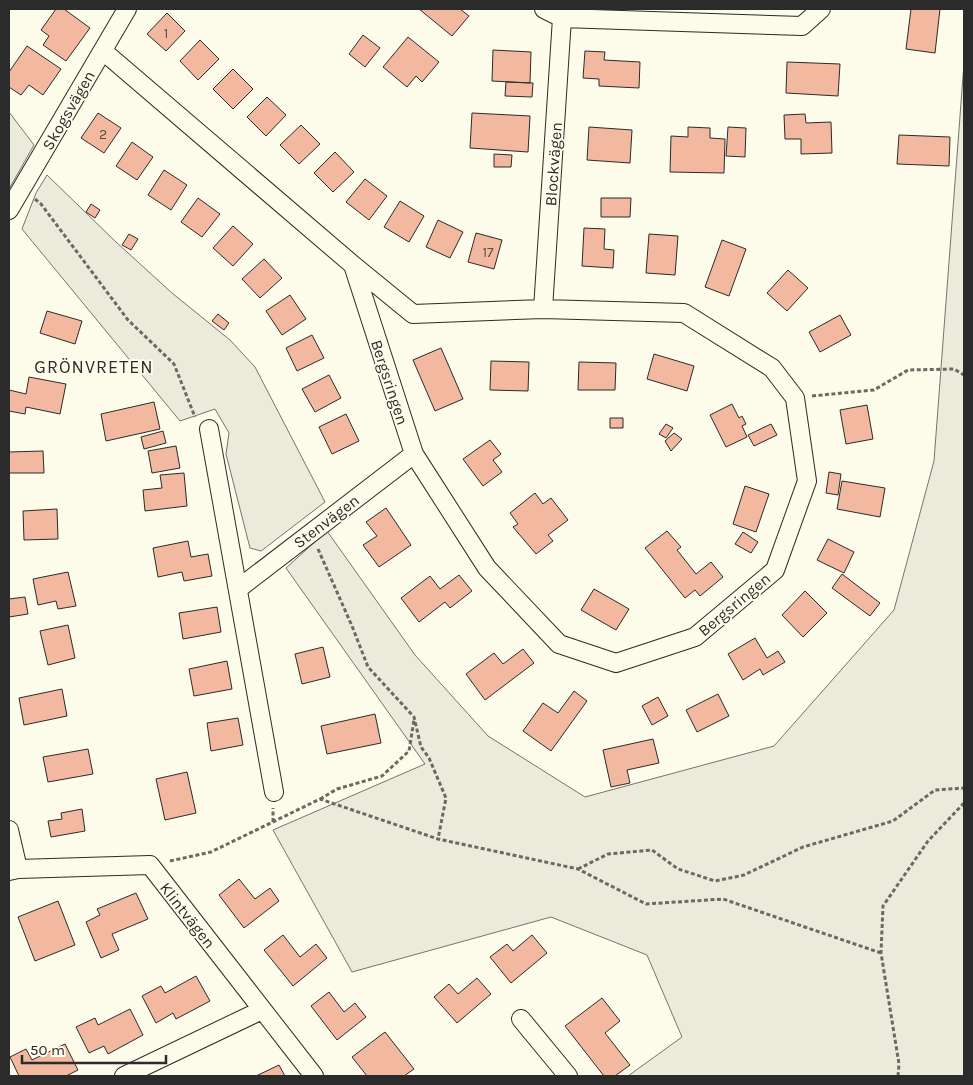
<svg xmlns="http://www.w3.org/2000/svg" width="973" height="1085" font-family="Karla,sans-serif">
<rect width="100%" height="100%" fill="#fdfbea"/>
<path fill="#ecebdb" stroke="#74746e" d="M964,63V1076H628L682,1037L647,955L551,917L352,972L273,830L425,764L286,568L327,531L415,655L488,736L585,797L774,746L894,610L934,461Z
M9,112L34,145L9,189Z
M47,175L116,242L172,293L230,340L255,367L325,502L261,551L250,548L226,454L229,433L215,409L180,421L22,229L36,193Z"/>
<path fill="#f2b8a0" stroke="#2b2b2b" d="M56,9H64L90,28L66,61L43,45L49,36L41,30Z
M419,9H460L469,16L452,36Z
M911,9H940L935,53L906,49Z
M167,13L185,31L166,51L147,34Z
M363,35L380,48L365,67L349,54Z
M408,37L439,62L422,82L416,76L407,87L383,67Z
M200,40L219,59L198,80L180,61Z
M27,46L61,69L43,95L29,85L21,95L9,87V72Z
M493,50L531,52L530,83L492,81Z
M585,51L605,52L604,60L640,62L639,88L599,86V79L583,78Z
M787,62L840,64L838,96L786,93Z
M233,69L253,89L233,109L213,89Z
M506,82L533,83L532,97L505,96Z
M267,97L286,115L266,136L247,117Z
M98,113L121,128L104,153L81,138Z
M472,113L530,116L528,152L470,148Z
M805,114L806,123L831,122L832,153L801,154V139H785L784,115Z
M301,125L320,144L299,164L280,145Z
M589,127L632,130L630,163L587,160Z
M688,127L710,128V138L725,139L724,173L670,172L671,136L688,137Z
M728,127L746,128L745,157L726,156Z
M899,135L950,137L949,166L897,164Z
M132,142L153,157L137,180L116,166Z
M335,152L354,172L333,192L314,173Z
M494,154L512,155L511,167H494Z
M164,170L187,185L171,210L148,195Z
M365,179L387,196L369,220L346,202Z
M198,198L220,214L202,237L181,222Z
M601,198H631L630,217H601Z
M400,201L424,216L409,242L384,227Z
M91,204L100,210L95,218L86,212Z
M438,220L463,232L450,258L426,247Z
M233,226L253,244L233,266L213,248Z
M584,228L605,229L604,249L614,250L613,268L582,266Z
M476,233L502,240L494,269L468,262Z
M129,234L138,239L131,250L122,245Z
M649,234L678,236L675,275L646,273Z
M722,240L746,249L729,296L705,287Z
M264,259L282,278L260,298L242,279Z
M788,270L808,288L787,311L767,293Z
M290,295L306,319L282,335L266,311Z
M47,311L82,321L75,344L40,333Z
M218,314L229,323L224,330L212,321Z
M840,315L851,335L820,352L809,332Z
M312,335L324,358L297,371L286,348Z
M441,348L463,399L435,411L413,360Z
M654,354L694,366L687,391L647,379Z
M491,361L529,362L528,391L490,390Z
M579,362L616,363L615,390H578Z
M329,375L341,398L315,412L302,389Z
M29,377L66,384L60,414L26,407L25,414L9,411V390L26,394Z
M154,402L160,429L106,441L101,414Z
M732,404L739,418L742,416L746,424L742,426L747,437L726,447L710,415Z
M867,405L873,439L846,444L840,410Z
M346,414L359,441L332,454L319,427Z
M610,418H623V428H610Z
M666,424L673,428L666,438L659,434Z
M771,424L777,435L754,446L748,435Z
M163,431L166,443L144,449L141,437Z
M674,433L682,439L671,451L665,441Z
M490,440L501,454L493,460L502,472L483,486L463,459Z
M176,446L180,468L152,473L148,451Z
M43,451L44,473H9V452Z
M829,472L841,474L838,495L826,493Z
M184,473L187,506L145,511L143,490L162,488L160,475Z
M842,481L885,488L880,517L837,509Z
M745,486L769,494L756,532L733,524Z
M535,493L543,504L551,498L568,520L548,535L553,541L536,554L513,527L518,524L510,513Z
M386,508L411,545L379,567L363,545L377,536L366,522Z
M57,509L58,539L24,540L23,511Z
M667,531L681,547L677,550L696,574L711,562L723,577L700,596L695,590L685,598L645,548Z
M743,532L758,542L751,553L735,544Z
M828,539L854,552L844,573L817,560Z
M188,541L191,557L208,554L212,576L184,581L182,572L158,577L153,548Z
M68,572L76,606L58,609L56,601L38,605L33,579Z
M842,574L880,603L870,616L832,588Z
M459,575L472,591L450,608L445,602L419,622L401,598L430,576L440,589Z
M594,589L629,609L616,630L581,610Z
M805,591L827,613L803,637L782,615Z
M25,597L28,614L9,617V599Z
M217,607L221,632L183,639L179,613Z
M68,625L75,658L48,665L40,631Z
M755,638L767,658L778,651L785,662L763,675L760,669L743,680L728,654Z
M323,647L330,677L302,684L295,654Z
M523,649L534,663L485,700L466,674L494,653L503,664Z
M227,661L232,689L194,696L189,669Z
M62,689L67,716L24,725L19,698Z
M574,691L587,701L551,751L523,731L543,703L558,713Z
M718,694L729,716L697,732L686,710Z
M658,697L668,716L652,725L642,706Z
M375,714L381,743L327,754L321,726Z
M238,718L243,745L211,751L207,723Z
M653,739L659,763L627,770L630,783L611,787L603,750Z
M88,749L93,774L48,782L43,757Z
M187,772L196,813L165,820L156,779Z
M82,809L85,831L51,837L48,821L62,819L61,813Z
M239,879L255,899L270,888L279,901L244,928L219,895Z
M136,893L148,919L112,934L119,950L101,958L86,922L100,915L97,909Z
M58,901L75,945L35,961L18,917Z
M283,935L300,957L316,944L327,958L293,986L264,950Z
M532,935L547,953L511,983L490,957L507,944L513,951Z
M196,976L210,1001L176,1019L173,1013L156,1023L142,996L161,986L165,993Z
M477,978L491,994L457,1023L434,997L449,984L458,994Z
M329,992L344,1012L355,1003L366,1017L337,1040L311,1006Z
M602,998L620,1021L605,1033L630,1065L615,1076H604L565,1026Z
M130,1009L143,1035L108,1054L104,1046L89,1053L76,1027L95,1018L98,1025Z
M385,1032L414,1069L404,1076H367L352,1057Z
M65,1044L78,1070L66,1076H19L10,1057L26,1049L32,1060Z
M279,1065L285,1076H256Z"/>
<g fill="none" stroke-linecap="round" stroke-linejoin="round">
<g stroke="#2b2b2b" stroke-width="20">
<path id="minor" d="M544,9L562,18L802,26L821,9
M103,51L353,265L413,314L543,309L684,313L772,368L795,398L807,481L775,570L695,637L616,663L559,644L487,568L414,454L353,265
M9,210L127,9
M543,309L562,18
M209,429L274,792
M238,589L414,454
M9,830L18,869
M9,871L18,869L150,865L314,1076
M521,1019L568,1076
M124,1076L262,1010"/>
</g>
<path stroke="#6a6964" stroke-width="3" stroke-dasharray="4 2.5" stroke-linecap="butt" d="M35,199L41,204L128,320L174,364L195,417
M812,396L874,390L908,370L954,369L964,375
M318,549L352,626L368,667L414,717L421,747L429,758L446,798L438,839
M320,799L337,789L382,776L409,751L414,720
M273,822V808
M170,861L211,852L320,799L438,839L578,869L646,904L723,899L881,953
M578,869L608,854L652,850L678,869L715,881L744,875L803,847L893,821L935,790L964,788
M898,1076L899,1064L881,953L883,906L928,841L964,803"/>
<use href="#minor" stroke="#fdfbea" stroke-width="18"/>
</g>
<g text-anchor="middle" stroke-width="4" stroke-linejoin="round" paint-order="stroke">
<g font-size="14" fill="#5d4e48">
<text x="166" y="38">1</text>
<text x="103" y="139">2</text>
<text x="488" y="257">17</text>
</g>
<g font-size="16" fill="#2b2b2b" stroke="#fdfbea">
<text transform="translate(68 110) rotate(-60)" y="6">Skogsvägen</text>
<text transform="translate(553 164) rotate(-86)" y="6">Blockvägen</text>
<text transform="translate(390 382) rotate(72)" y="6">Bergsringen</text>
<text transform="translate(326 521) rotate(-37)" y="6">Stenvägen</text>
<text transform="translate(734 604) rotate(-40)" y="6">Bergsringen</text>
<text transform="translate(188 915) rotate(52)" y="6">Klintvägen</text>
</g>
<g font-size="18" letter-spacing="1" fill="#2b2b2b" stroke="#fdfbea">
<text x="94" y="373">GRÖNVRETEN</text>
</g>
</g>
<rect width="973" height="1085" fill="none" stroke="#2b2b2b" stroke-width="20"/>
<path d="M22 1055v8h144v-8" fill="none" stroke="#2b2b2b" stroke-width="2.5"/>
<text x="30" y="1055" font-size="15" fill="#2b2b2b" stroke="#fdfbea" stroke-width="4" paint-order="stroke">50 m</text>
</svg>
